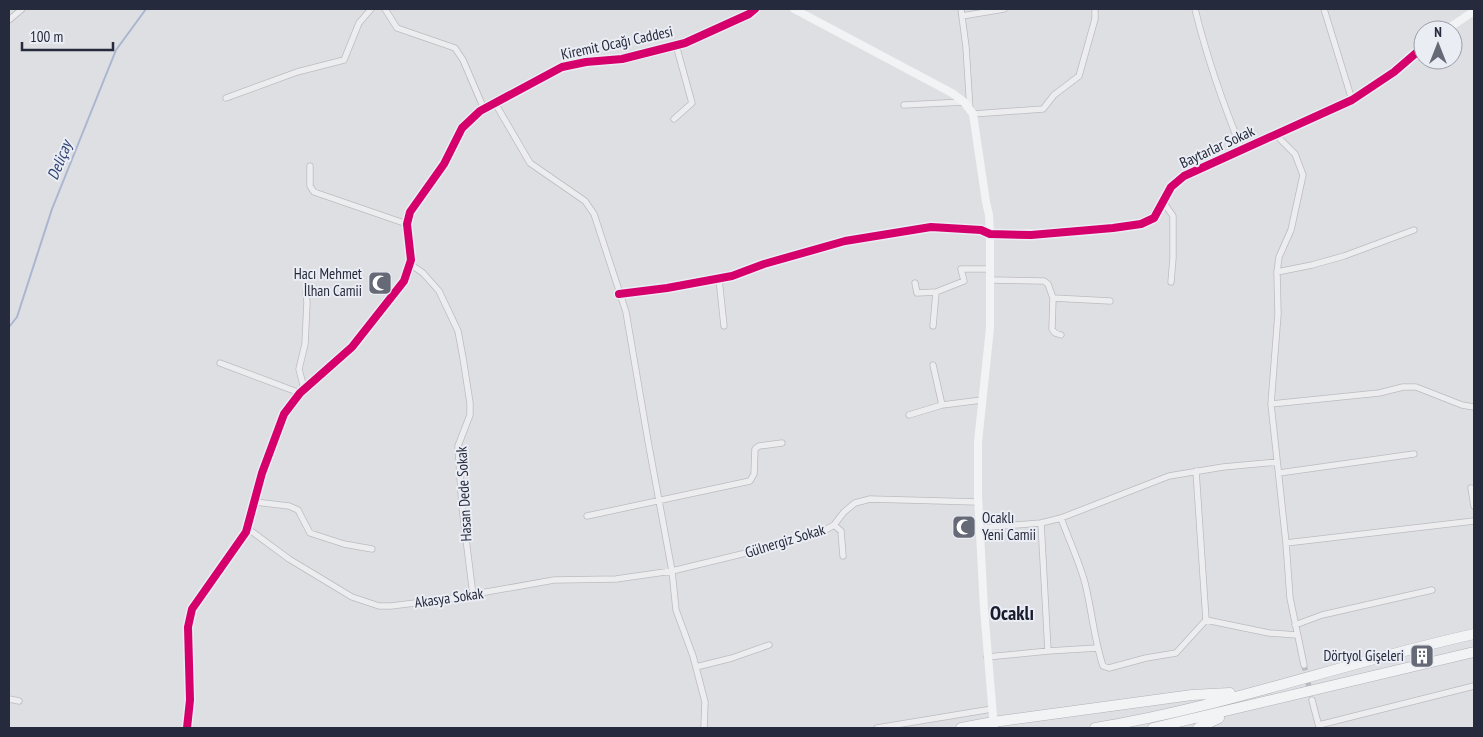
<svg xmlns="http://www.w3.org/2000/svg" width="1483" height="737" font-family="'PT Sans Narrow',sans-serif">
<rect width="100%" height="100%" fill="#dedfe3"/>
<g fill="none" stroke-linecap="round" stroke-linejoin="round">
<path stroke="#aab6d0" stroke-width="2" d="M9,327L17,317L52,209L116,50L146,9"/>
<path stroke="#b9bbc2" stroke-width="5.5" stroke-dasharray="5.5 3" stroke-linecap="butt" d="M1304,665L1312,700"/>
<g stroke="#bbbcc0" stroke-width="7">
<path id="street" d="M385,9L397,28L455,48L463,60L484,109
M961,9L966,47L970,110
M1195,9C1207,58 1223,104 1242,150
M1324,9L1352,100
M962,16L1004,9
M9,20L22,9
M226,98L297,72L344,60L359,23L371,9
M495,103L530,163L585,201L594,214L626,312L648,441L672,571L676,610L693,656L705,702L704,728
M904,105L964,102
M973,114L1043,109L1054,95L1079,76L1095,19V9
M674,119L692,103L676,45
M1276,135L1295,154L1303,175L1291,230L1279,257L1277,272L1278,314L1271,404L1286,543L1290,598L1304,665
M310,166V186L314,192L407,224
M1164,203L1173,216V258L1171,282
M410,264L423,273L439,291L458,331L463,358L470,403V415L458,446L462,507L473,595
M1277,272L1312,265L1344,256L1414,230
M719,279L724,326
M990,280L1044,281L1048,284L1053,298L1052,329L1055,333L1061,335
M915,283L917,293L936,292
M619,294C656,289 695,286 731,276C742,273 753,268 763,264C815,246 940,215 990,234
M1053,298L1110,301
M933,326L936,292L964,281L961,269H990
M220,363L300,393
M933,365L942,405
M304,389L299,369L305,344L307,303L306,292
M1271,404L1379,393L1403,387H1416L1462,405L1474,407
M909,415L942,405L982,400
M1279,473L1414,454
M1471,488L1474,506
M255,502L289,506L298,510L310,533L344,544L372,549
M587,516L750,481L754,474L755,449L759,446L782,443
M1061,518C1069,540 1079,561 1085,583C1092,611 1094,639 1103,666L1109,668L1146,658L1176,653L1206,620L1196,471
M1041,523L1048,651
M834,525L841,531L843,556
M247,528L289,559L352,597L379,606H391L447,599L554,580L616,579L672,571L771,547L820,533L834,525L844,512L855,503L870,499L978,502
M979,528L1041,523L1061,518L1169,476L1223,467L1277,462
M1286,543L1474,521
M1206,620L1269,633L1297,635
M1295,625L1322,615L1432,590
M987,657L1048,651L1097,648
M696,667L732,658L769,645
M9,699L19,701
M1312,700L1319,727
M1319,725L1474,686
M877,728L992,709"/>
</g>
<g stroke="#b0b2b8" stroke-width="11">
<path id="highway" d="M961,728L993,722L1192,695L1230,693
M1095,728C1224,707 1347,662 1474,634
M1153,728L1474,652
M1198,728L1219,718"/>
</g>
<use href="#street" stroke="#ededf0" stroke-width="5.5"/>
<path stroke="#f2f3f4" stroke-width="8" d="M794,9L952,93L964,102L973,114L986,202L989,215L990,234V328L978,442V496L984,609L994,728
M1446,30L1474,11
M990,234C1018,234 1135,233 1153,219C1162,212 1165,198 1170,189C1173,184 1179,180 1184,176L1352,100L1394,72L1423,47
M187,728L190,700L188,627L192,609L246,532L262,473L284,414L300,393L352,347L404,281L411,260L407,224L410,212L444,164L462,128L480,111L562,67L586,62L622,59L685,43L749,14L755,9"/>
<use href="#highway" stroke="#f2f3f4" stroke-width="10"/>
<g stroke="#eaedf4" stroke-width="11">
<path id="cycleway" d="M619,294L667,288L732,276L764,264L845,241L931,227L981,230L990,234L1031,235L1113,228L1141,224L1154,218L1171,187L1184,176L1352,100L1394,72L1423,47
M187,728L190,700L188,627L192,609L246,532L262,473L284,414L300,393L352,347L404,281L411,260L407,224L410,212L444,164L462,128L480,111L562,67L586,62L622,59L685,43L749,14L755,9"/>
</g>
<use href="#cycleway" stroke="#d6006c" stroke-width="8"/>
</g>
<defs>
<g id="mosque-square" transform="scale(1.25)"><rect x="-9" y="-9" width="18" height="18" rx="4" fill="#666976" stroke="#eaedf4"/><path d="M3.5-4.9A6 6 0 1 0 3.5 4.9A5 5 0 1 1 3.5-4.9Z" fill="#fff"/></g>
<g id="building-square" transform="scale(1.25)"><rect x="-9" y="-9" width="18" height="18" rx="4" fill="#666976" stroke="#eaedf4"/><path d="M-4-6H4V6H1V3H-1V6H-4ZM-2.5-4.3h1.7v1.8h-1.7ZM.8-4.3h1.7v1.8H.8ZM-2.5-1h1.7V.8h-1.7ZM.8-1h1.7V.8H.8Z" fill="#fff"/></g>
</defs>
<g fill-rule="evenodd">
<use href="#mosque-square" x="380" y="283"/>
<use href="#mosque-square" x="964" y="527"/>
<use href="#building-square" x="1422" y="656"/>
</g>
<g text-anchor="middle" stroke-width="4" stroke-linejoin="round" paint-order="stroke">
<g font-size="15" fill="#252a3c" stroke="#eaedf4">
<text transform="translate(617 43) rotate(-12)" y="5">Kiremit Ocağı Caddesi</text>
<text transform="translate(1217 147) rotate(-25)" y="5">Baytarlar Sokak</text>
<text transform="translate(464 494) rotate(-93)" y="5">Hasan Dede Sokak</text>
<text transform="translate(785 541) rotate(-17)" y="5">Gülnergiz Sokak</text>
<text transform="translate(449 598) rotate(-8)" y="5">Akasya Sokak</text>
</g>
<g font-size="15" fill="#252a3c" stroke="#eaedf4" text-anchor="end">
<text x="362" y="279">Hacı Mehmet<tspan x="362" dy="17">İlhan Camii</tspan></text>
<text x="982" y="523" text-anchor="start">Ocaklı<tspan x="982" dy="17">Yeni Camii</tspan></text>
<text x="1404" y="661">Dörtyol Gişeleri</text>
</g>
<g font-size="16" font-style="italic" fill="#2e4171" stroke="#eaedf4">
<text transform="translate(59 160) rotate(-68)" y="6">Deliçay</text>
</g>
<g font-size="20" font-weight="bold" fill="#171b2d" stroke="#eaedf4">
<text x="1012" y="620">Ocaklı</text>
</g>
</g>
<rect width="1483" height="737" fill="none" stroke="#252a3c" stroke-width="20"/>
<g transform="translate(1438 45)"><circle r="24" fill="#eaedf4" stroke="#9b9faa"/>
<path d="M0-4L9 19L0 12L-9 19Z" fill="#666976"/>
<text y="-8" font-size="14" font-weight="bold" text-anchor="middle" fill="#252a3c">N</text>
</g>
<path d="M22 42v8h91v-8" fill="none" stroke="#252a3c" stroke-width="2.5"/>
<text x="30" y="42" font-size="15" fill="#252a3c" stroke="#eaedf4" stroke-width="4" paint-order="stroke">100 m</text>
</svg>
